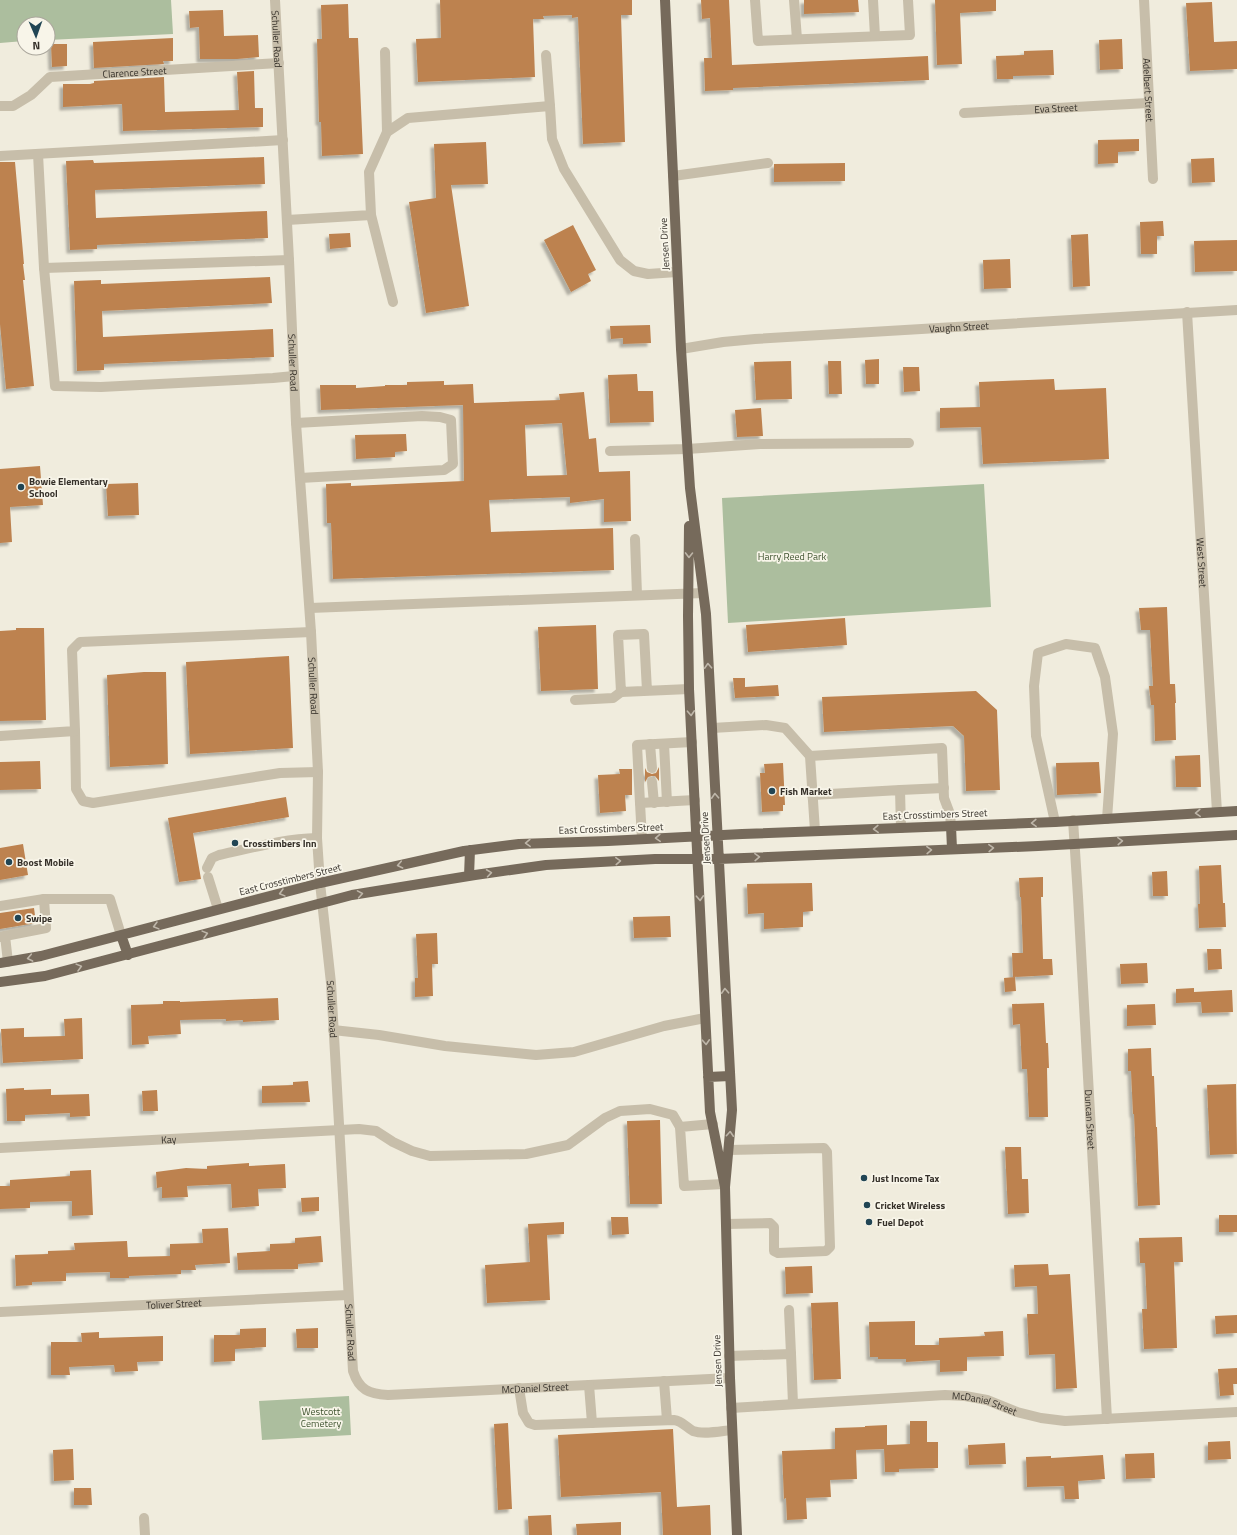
<svg xmlns="http://www.w3.org/2000/svg" width="1237" height="1535" font-family="'Titillium Web',sans-serif">
	<style>
		.green { fill: #acbe9e }
		.building { fill: #bd824f; fill-rule: evenodd; filter: url(#shadow) }
		.lines { fill: none; stroke-linecap: round; stroke-linejoin: round }
		.minor { stroke: #c7beaa; stroke-width: 10 }
		.major { stroke: #766a5b; stroke-width: 10 }
		.oneway { stroke: #beb6a9 }
		.poi-dot { fill: #214554; stroke: #f8f5e9; stroke-width: 1.5 }
		.labels { text-anchor: middle; stroke-width: 3.5; stroke-linejoin: round; paint-order: stroke }
		.street-label { font-size: 10px; fill: #353029; stroke: #f8f5e9 }
		.poi-label { font-size: 10px; font-weight: bold; fill: #353029; stroke: #f8f5e9; text-anchor: start }
		.park-label { font-size: 10px; fill: #3d522e; stroke: #f8f5e9 }
	</style>
	<defs>
		<filter id="shadow"><feDropShadow dx="-3.5" dy="3.5" stdDeviation="1" flood-color="#0004"/></filter>
	</defs>
	<rect width="100%" height="100%" fill="#f0ecdd"/>
	<path class="green" d="M0,0H171L173,34L48,40V24H24V41L0,43Z
		M984,484L991,607L728,623L722,498Z
		M349,1396L351,1435L262,1440L259,1401Z"/>
	<path class="building" d="M440,0H632V15H621L625,142L583,144L578,17L572,18V15L543,16L544,19H533L535,77L418,82L416,39L441,38Z
		M701,0H729L732,65L928,56L929,80L733,88V90L705,91L704,58H712L710,18L702,19Z
		M804,0H858L859,12L804,14Z
		M935,0H996V11L960,13L962,64L937,65Z
		M1212,2L1214,42L1237,41V69L1190,71L1186,3Z
		M348,4L349,38H358L363,154L322,156L321,122H319L317,39H322L321,5Z
		M223,10L224,36L258,35L259,57L237,59H200L199,27L190,28L189,11Z
		M173,38V61H163L164,64L94,68L93,42Z
		M1122,39L1123,69L1100,70L1099,40Z
		M51,44H67V66L52,67Z
		M1053,50L1054,75L1013,76V79H997L996,56L1024,55V51Z
		M254,71L255,108H263V127L123,131L122,104L63,107V84H90L94,83V81L164,77L165,112L239,110L237,72Z
		M1139,139V151L1118,152V163L1098,164V140Z
		M486,142L488,184L451,185L469,306L426,313L409,202L436,198L434,144Z
		M264,157L265,184L95,190L96,218L267,211L268,238L97,245V249L70,250L66,161L93,160L94,163Z
		M1214,158L1215,182L1192,183L1191,159Z
		M0,162H15L24,264H23L25,280H23L34,386L6,389L0,324Z
		M845,163V181L774,182V164Z
		M1163,221L1164,236H1157V254H1141L1140,222Z
		M573,225L596,270L588,274L591,281L571,292L544,240Z
		M350,233L351,247L330,249L329,234Z
		M1088,234L1090,286L1073,287L1071,235Z
		M1237,240V271L1195,272L1194,241Z
		M1010,259L1011,288L984,289L983,260Z
		M270,277L272,303L102,311L103,337L273,329L274,357L104,364V370L77,371L74,281L101,280V284Z
		M650,325L651,343L623,344V338L611,339L610,326Z
		M879,359V384H866L865,360Z
		M791,361L792,399L756,400L754,362Z
		M828,361H841L842,394H829Z
		M903,367H919L920,391L904,392Z
		M637,374L638,391H653L654,422L610,423L608,375Z
		M1054,379L1055,390L1106,388L1109,459L983,464L981,427L940,428V408L980,407L979,382Z
		M444,381V385L473,384L474,403L560,400L559,394L584,392L589,439L596,438L599,472L630,471L631,521L604,522V499L570,503V497L489,500L491,532L613,528L614,570L333,579L331,523H327L326,484L351,483V486L464,481L463,405L321,410L320,385H356V388L385,386V385H407V382ZM562,423L567,475L527,476L525,425Z
		M761,408L763,436L737,437L735,410Z
		M406,434L407,451L395,452V457L356,459L355,435Z
		M40,466L43,505L10,507L12,542L0,543V469Z
		M138,483L139,515L108,516L106,484Z
		M1167,607L1170,684H1175L1176,703H1175L1176,740L1155,741L1154,705H1151L1149,686H1153L1150,630H1141L1139,608Z
		M845,618L847,645L748,652L746,625Z
		M596,625L598,689L541,691L538,627Z
		M16,628H44L46,720L0,721V631L16,630Z
		M289,656L293,748L190,754L186,662Z
		M144,672H166L168,764L110,767L107,675Z
		M733,678H745V687L778,685L779,696L735,698Z
		M976,691L997,710L1000,790L966,791L964,736L953,726L824,732L822,697Z
		M1200,755L1201,787H1176L1175,756Z
		M40,761L41,789L0,790V762Z
		M1099,762L1101,793L1057,795L1056,763Z
		M783,763L785,805H783V811L762,812L760,773H765L764,764Z
		M659,767V781L655,776H652L648,777L645,782V768L647,772L652,774L656,773Z
		M619,769H632V795H625L626,811L600,813L598,775L620,774Z
		M286,797L289,817L193,833L201,879L179,882L168,818Z
		M23,844L28,875L0,880V848Z
		M1221,865L1223,903H1225L1226,927L1199,928L1198,904H1200L1199,866Z
		M1167,871L1168,896H1153L1152,872Z
		M1043,877V897H1041L1043,959H1052L1053,975L1013,977L1012,953H1023L1021,897H1020L1019,878Z
		M812,883L813,911L803,912V927L764,929V913L748,914L747,884Z
		M34,908L36,923L0,929V913Z
		M670,916L671,937L634,938L633,917Z
		M437,933L438,964H432L433,996L415,997V978H418L416,934Z
		M1207,949H1221L1222,969L1208,970Z
		M1147,963L1148,983L1121,984L1120,964Z
		M1015,977L1016,991L1005,992L1004,978Z
		M1194,988V992L1232,990L1233,1012L1202,1013L1201,1002L1176,1003V989Z
		M278,998L279,1020L243,1022V1020L226,1021V1019L180,1020L181,1034L148,1036L149,1044L132,1045L131,1005L163,1004V1001H180V1002Z
		M1044,1003L1046,1043H1048L1049,1068H1047L1048,1117H1029L1027,1069H1022L1020,1024L1013,1025L1012,1004Z
		M1155,1004L1156,1025L1127,1026V1005Z
		M82,1018L83,1059L3,1063L1,1029L24,1028V1037L65,1036L64,1019Z
		M1151,1048L1152,1076H1154L1156,1127H1157L1160,1205L1138,1206L1134,1114H1133L1131,1071H1128V1049Z
		M308,1081L310,1102L262,1103V1086L293,1085V1082Z
		M1236,1084L1237,1154L1210,1155L1207,1085Z
		M24,1088V1090L51,1089V1095L89,1094L90,1116L70,1117V1113L25,1115V1121H7L6,1089Z
		M157,1090L158,1111H143L142,1091Z
		M660,1120L662,1204H630L627,1121Z
		M1005,1147H1021L1022,1179H1028L1029,1213L1008,1214Z
		M249,1163V1166L285,1164L286,1188L258,1189L259,1206L232,1208L231,1184L187,1186L188,1197L162,1198V1187L157,1188L156,1172L186,1168L207,1169V1166Z
		M91,1170L93,1215L72,1216V1201L30,1202V1208L0,1209V1186H10V1180L70,1176V1171Z
		M319,1197V1211L302,1212L301,1198Z
		M1219,1215H1237V1232H1219Z
		M611,1217H628L629,1234L612,1235Z
		M564,1222V1234L547,1235L550,1300L487,1303L485,1265L530,1262L528,1224Z
		M228,1228L230,1263L195,1265L196,1270H181V1274L129,1276V1278H110V1272L66,1273V1281L32,1282V1285L16,1286L15,1255L48,1254V1251L75,1250L74,1243L127,1241L128,1257L170,1256V1244L203,1243L202,1229Z
		M321,1236L323,1262L298,1264V1269L238,1270L237,1253L270,1251V1244L295,1243V1238Z
		M1182,1237L1183,1262H1174L1177,1348L1144,1349L1142,1309H1147L1145,1263H1140L1139,1238Z
		M1048,1264L1049,1275L1070,1274L1077,1388L1056,1389L1055,1354L1029,1355L1027,1314H1038L1037,1286L1015,1287L1014,1265Z
		M812,1266L813,1293L786,1294L785,1267Z
		M838,1302L841,1379L814,1380L811,1303Z
		M1237,1315V1333L1216,1334L1215,1316Z
		M915,1321V1345H939V1338L985,1336L984,1332L1003,1331L1004,1356L967,1357V1371L940,1372V1360L906,1362V1359H878V1357H870L869,1322Z
		M266,1328V1347L235,1349V1361L214,1362V1335H240V1329Z
		M318,1328V1348H297L296,1329Z
		M99,1332V1338L163,1336V1361L137,1362L138,1371L115,1372L114,1365L69,1367L70,1375H51V1342H82L81,1333Z
		M1237,1368V1384H1233L1234,1395L1220,1396L1218,1369Z
		M910,1421H927V1442H938V1468L899,1469V1472H885L884,1449L856,1450L857,1479L830,1480L831,1497L806,1498L807,1519L787,1520L786,1498L784,1499L782,1451L835,1449V1428L865,1427V1426L887,1425V1445L910,1444Z
		M508,1423L512,1509L498,1510L494,1424Z
		M673,1429L677,1507L710,1505L711,1535H663L661,1492L561,1497L558,1435Z
		M1230,1441L1231,1459L1208,1460V1442Z
		M1005,1443L1006,1464L969,1465L968,1445Z
		M73,1449L74,1480L54,1481L53,1450Z
		M1154,1453L1155,1478L1126,1479L1125,1454Z
		M1103,1455L1105,1479L1078,1481L1079,1499H1065L1064,1486L1027,1487L1026,1457L1051,1456V1458Z
		M74,1488H91L92,1505H74Z
		M551,1515L552,1535H529L528,1516Z
		M621,1522V1535H577L576,1524Z"/>
	<g class="lines">
		<g class="minor">
			<path id="s1" d="M275,0L289,260L296,423L311,632L318,772L317,838L320,883L331,983L353,1371C359,1390 369,1394 388,1395L730,1378"/>
			<path d="M755,0L758,41L910,35L908,0"/>
			<path d="M794,0L797,39"/>
			<path d="M873,0L875,36"/>
			<path id="s2" d="M1144,0L1153,179"/>
			<path d="M385,52L387,132"/>
			<path d="M546,55L550,106"/>
			<path id="s3" d="M0,106H13L31,95L50,77L279,63"/>
			<path id="s4" d="M964,113L1148,103"/>
			<path d="M38,154L44,268L55,386L101,387L273,378L294,376"/>
			<path d="M0,156L283,140"/>
			<path d="M673,176L768,163"/>
			<path d="M371,215L393,302"/>
			<path d="M287,220L371,215L369,172L387,132L408,118L550,106L552,139L564,169L620,260L634,271L648,274L677,272"/>
			<path d="M44,268L289,260"/>
			<path id="s5" d="M1187,312L1217,812"/>
			<path id="s6" d="M681,349L723,342L755,339L1237,310"/>
			<path d="M296,423L422,416L440,417L451,420L453,464L444,470L300,478"/>
			<path d="M610,451L687,449L760,444L909,443"/>
			<path d="M635,539L637,595"/>
			<path d="M310,608L703,593"/>
			<path d="M647,691L644,634L618,635L621,692L689,689"/>
			<path d="M575,700L613,698L621,692"/>
			<path d="M712,728L766,725L785,728L810,756"/>
			<path d="M75,731L76,789L83,801L93,803L280,773L318,772"/>
			<path d="M0,736L75,731L72,650L80,642L311,632"/>
			<path d="M650,744L652,768"/>
			<path d="M664,744L667,802"/>
			<path d="M652,782L654,803"/>
			<path d="M900,790L944,788"/>
			<path d="M812,795L900,790L901,828"/>
			<path d="M640,803L637,745L692,742"/>
			<path id="s7" d="M1073,820L1078,897L1107,1419"/>
			<path d="M1055,822L1036,736L1034,686L1038,653L1066,644L1095,648L1105,677L1113,734L1107,819"/>
			<path d="M815,831L810,756L942,748L944,798L950,814L951,826"/>
			<path d="M642,839L640,803L695,800"/>
			<path d="M207,868L212,858L219,855C252,848 283,839 317,838"/>
			<path d="M208,877L218,909"/>
			<path d="M0,906L44,899H110L121,935"/>
			<path d="M5,936L46,928L44,899"/>
			<path d="M0,937L5,936L8,962"/>
			<path d="M333,1030L379,1035L445,1046L536,1055L574,1052L664,1026L705,1018"/>
			<path d="M713,1124L680,1127L684,1186L724,1184"/>
			<path id="s8" d="M0,1148L359,1129L376,1131L393,1142L412,1151L430,1156L526,1154L568,1145L605,1118L620,1111L650,1109L673,1115L680,1127"/>
			<path d="M726,1224L770,1223L774,1227V1251L778,1253L826,1251L830,1247L827,1152L824,1148L729,1150"/>
			<path d="M789,1310L791,1354"/>
			<path id="s9" d="M0,1312L348,1295"/>
			<path d="M729,1356L791,1354L793,1404"/>
			<path d="M664,1381L667,1420"/>
			<path d="M589,1385L592,1423"/>
			<path d="M519,1388L523,1413L529,1423L535,1425L674,1420C682,1421 686,1427 693,1431C704,1435 721,1431 732,1430"/>
			<path id="s10" d="M731,1408L945,1395L965,1396L987,1400L1017,1412L1041,1418L1065,1421L1237,1412"/>
			<path d="M144,1518L145,1535"/>
		</g>
		<path class="major" d="M665,0L681,349L690,488L706,614L732,1110L725,1187
			M689,526L688,616L689,689L710,1112L725,1187L730,1378L737,1535
			M951,826L952,849
			M469,876L470,850
			M121,935L128,955
			M0,963L41,956L320,883L464,851L519,844L608,841L742,834L1055,822L1237,811
			M0,982L45,976L352,895L475,875L546,865L655,859H718L1038,846L1237,835
			M708,1077L730,1076"/>
	</g>
	<defs><path id="oneway-chevron" d="M-2-3.5L2.5 0L-2 3.5" fill="none" stroke-width="1.6" stroke-linecap="round" stroke-linejoin="round"/></defs>
	<g class="oneway">
		<use href="#oneway-chevron" transform="translate(689 555) rotate(91)"/>
		<use href="#oneway-chevron" transform="translate(708 666) rotate(-93)"/>
		<use href="#oneway-chevron" transform="translate(691 713) rotate(87)"/>
		<use href="#oneway-chevron" transform="translate(715 796) rotate(-93)"/>
		<use href="#oneway-chevron" transform="translate(1198 813) rotate(177)"/>
		<use href="#oneway-chevron" transform="translate(1034 823) rotate(178)"/>
		<use href="#oneway-chevron" transform="translate(876 829) rotate(178)"/>
		<use href="#oneway-chevron" transform="translate(658 838) rotate(177)"/>
		<use href="#oneway-chevron" transform="translate(1120 841) rotate(-3)"/>
		<use href="#oneway-chevron" transform="translate(528 843) rotate(178)"/>
		<use href="#oneway-chevron" transform="translate(991 848) rotate(-2)"/>
		<use href="#oneway-chevron" transform="translate(929 850) rotate(-2)"/>
		<use href="#oneway-chevron" transform="translate(757 857) rotate(-2)"/>
		<use href="#oneway-chevron" transform="translate(618 861) rotate(-3)"/>
		<use href="#oneway-chevron" transform="translate(400 865) rotate(168)"/>
		<use href="#oneway-chevron" transform="translate(489 873) rotate(-8)"/>
		<use href="#oneway-chevron" transform="translate(282 893) rotate(165)"/>
		<use href="#oneway-chevron" transform="translate(360 894) rotate(-10)"/>
		<use href="#oneway-chevron" transform="translate(700 898) rotate(87)"/>
		<use href="#oneway-chevron" transform="translate(156 926) rotate(165)"/>
		<use href="#oneway-chevron" transform="translate(205 934) rotate(-15)"/>
		<use href="#oneway-chevron" transform="translate(30 958) rotate(169)"/>
		<use href="#oneway-chevron" transform="translate(79 967) rotate(-15)"/>
		<use href="#oneway-chevron" transform="translate(725 991) rotate(-93)"/>
		<use href="#oneway-chevron" transform="translate(706 1042) rotate(87)"/>
		<use href="#oneway-chevron" transform="translate(730 1134) rotate(-86)"/>
	</g>
	<g class="poi-dot">
		<circle cx="21" cy="487" r="4"/>
		<circle cx="772" cy="791" r="4"/>
		<circle cx="235" cy="843" r="4"/>
		<circle cx="9" cy="862" r="4"/>
		<circle cx="18" cy="918" r="4"/>
		<circle cx="864" cy="1178" r="4"/>
		<circle cx="867" cy="1205" r="4"/>
		<circle cx="869" cy="1222" r="4"/>
	</g>
	<g class="labels">
		<g class="street-label">
			<text dy="4" stroke="none"><textPath href="#s1" startOffset="39">Schuller Road</textPath></text>
			<text dy="4" stroke="none"><textPath href="#s3" startOffset="145">Clarence Street</textPath></text>
			<text dy="4" stroke="none"><textPath href="#s2" startOffset="90">Adelbert Street</textPath></text>
			<text dy="4" stroke="none"><textPath href="#s4" startOffset="92">Eva Street</textPath></text>
			<text transform="translate(664 244) rotate(-93)" y="4">Jensen Drive</text>
			<text dy="4" stroke="none"><textPath href="#s6" startOffset="279">Vaughn Street</textPath></text>
			<text dy="4" stroke="none"><textPath href="#s1" startOffset="363">Schuller Road</textPath></text>
			<text dy="4" stroke="none"><textPath href="#s5" startOffset="251">West Street</textPath></text>
			<text dy="4" stroke="none"><textPath href="#s1" startOffset="687">Schuller Road</textPath></text>
			<text transform="translate(935 814) rotate(-2)" y="4">East Crosstimbers Street</text>
			<text transform="translate(611 828) rotate(-2)" y="4">East Crosstimbers Street</text>
			<text transform="translate(705 838) rotate(-93)" y="4">Jensen Drive</text>
			<text transform="translate(290 879) rotate(-14)" y="4">East Crosstimbers Street</text>
			<text dy="4" stroke="none"><textPath href="#s1" startOffset="1011">Schuller Road</textPath></text>
			<text dy="4" stroke="none"><textPath href="#s7" startOffset="300">Duncan Street</textPath></text>
			<text dy="4" stroke="none"><textPath href="#s8" startOffset="169">Kay</textPath></text>
			<text dy="4" stroke="none"><textPath href="#s9" startOffset="174">Toliver Street</textPath></text>
			<text dy="4" stroke="none"><textPath href="#s1" startOffset="1335">Schuller Road</textPath></text>
			<text transform="translate(717 1361) rotate(-92)" y="4">Jensen Drive</text>
			<text dy="4" stroke="none"><textPath href="#s1" startOffset="1567">McDaniel Street</textPath></text>
			<text dy="4" stroke="none"><textPath href="#s10" startOffset="255">McDaniel Street</textPath></text>
		</g>
		<g class="poi-label">
			<text x="29" y="485">Bowie Elementary<tspan x="29" dy="12">School</tspan></text>
			<text x="780" y="795">Fish Market</text>
			<text x="243" y="847">Crosstimbers Inn</text>
			<text x="17" y="866">Boost Mobile</text>
			<text x="26" y="922">Swipe</text>
			<text x="872" y="1182">Just Income Tax</text>
			<text x="875" y="1209">Cricket Wireless</text>
			<text x="877" y="1226">Fuel Depot</text>
		</g>
		<g class="park-label">
			<text x="792" y="560">Harry Reed Park</text>
			<text x="321" y="1415">Westcott<tspan x="321" dy="12">Cemetery</tspan></text>
		</g>
	</g>
	<g transform="translate(36 36) rotate(178)"><circle r="19" fill="#f8f5e9" stroke="#aaa69c"/>
	<path d="M0-3L7 15L0 10L-7 15Z" fill="#214554"/>
	<text y="-6" font-size="11" font-weight="bold" text-anchor="middle" fill="#353029">N</text>
	</g>
</svg>
